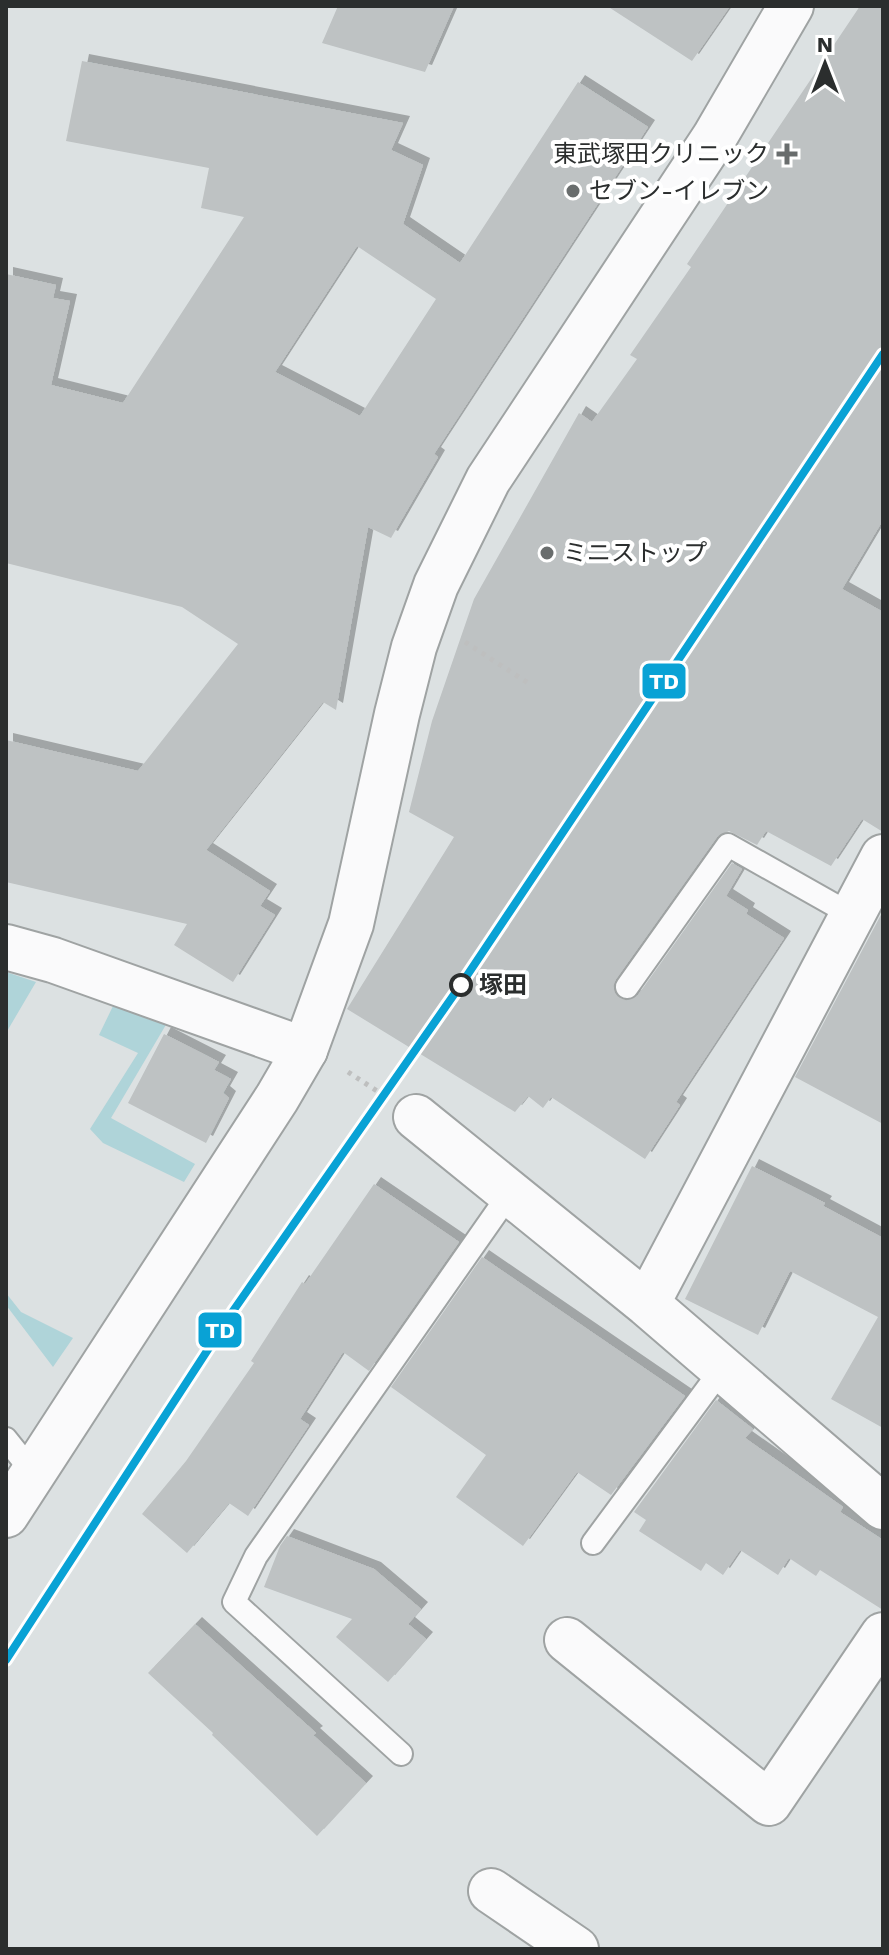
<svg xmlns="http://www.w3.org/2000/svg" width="889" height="1955" font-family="'Work Sans','Noto Sans JP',sans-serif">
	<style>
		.green { fill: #afd4d9 }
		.building { fill: #bec2c3; fill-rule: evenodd; filter: url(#shadow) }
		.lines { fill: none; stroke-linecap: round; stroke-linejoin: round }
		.lane-casing { stroke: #9fa3a3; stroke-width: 26 }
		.street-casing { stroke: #9fa3a3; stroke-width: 48 }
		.secondary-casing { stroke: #9fa3a3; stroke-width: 48 }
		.path { stroke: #bebfbf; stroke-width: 5; stroke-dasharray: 4 6; stroke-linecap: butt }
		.lane { stroke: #fafafb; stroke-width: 22 }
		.street { stroke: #fafafb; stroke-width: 44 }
		.secondary { stroke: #fafafb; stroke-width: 44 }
		.rail-1-casing { stroke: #fff; stroke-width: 14 }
		.rail-1 { stroke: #09a2d5; stroke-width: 8 }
		.poi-dot { fill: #696d6d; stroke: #fff; stroke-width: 3 }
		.stop-dot { fill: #fff; stroke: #2b2e2e; stroke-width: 4 }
		.labels { text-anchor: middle; stroke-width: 8; stroke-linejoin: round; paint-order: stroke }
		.poi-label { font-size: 24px; fill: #2b2e2e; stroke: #fff; text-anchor: start }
		.stop-label { font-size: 24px; font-weight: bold; fill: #2b2e2e; stroke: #fff; text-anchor: start }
		.line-badge { stroke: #fff; stroke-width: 3 }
		.badge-label { font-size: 22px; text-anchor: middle; font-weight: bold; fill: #fff }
	</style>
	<defs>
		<filter id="shadow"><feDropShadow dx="7" dy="-7" stdDeviation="0" flood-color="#0004"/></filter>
	</defs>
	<rect width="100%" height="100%" fill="#dce1e2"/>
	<path class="green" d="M6,972L36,982L6,1033Z
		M113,1006L167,1023L111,1118L195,1164L184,1182L103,1143L90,1129L138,1053L99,1035Z
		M6,1293L21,1312L73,1338L53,1367L6,1305Z"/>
	<path class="building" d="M338,6H454L425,72L322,43Z
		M607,6H730L692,61Z
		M860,6H883V520L842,589L883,612V832L862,819L831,866L766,831L757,845L729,831L717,837L616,979L613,986L615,993L626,1001L638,995L732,863L742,869L726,896L748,910L746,914L784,938L676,1102L680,1105L645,1159L551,1097L543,1108L528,1096L515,1112L347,1009L454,837L409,812L432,721L474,599L579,413L592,422L637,359L630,355L691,267L687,264Z
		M82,61L403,123L391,150L423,165L403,224L460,263L578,82L648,127L434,454L438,457L391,538L368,527L336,710L323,702L206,850L270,891L260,906L275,915L233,982L174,945L187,924L6,882V740L138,771L238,644L182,607L6,563V274L56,285L53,298L70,301L51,385L123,403L244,217L201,208L209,168L66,141ZM357,246L436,299L360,416L275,372Z
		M883,911V1124L795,1077Z
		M164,1034L219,1062L214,1070L231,1079L223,1093L229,1098L206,1143L128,1103Z
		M752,1166L825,1203L823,1206L883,1238V1428L831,1399L878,1317L790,1271L758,1335L685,1299Z
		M374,1184L459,1242L369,1371L343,1352L300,1419L309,1425L248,1516L229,1503L187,1553L142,1514L186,1461L254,1363L251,1361L302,1282L305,1284Z
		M482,1257L685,1396L611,1495L577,1472L523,1546L456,1497L486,1455L391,1387Z
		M716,1400L753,1429L745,1438L843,1507L840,1512L883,1540V1610L820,1570L816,1576L789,1558L778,1575L740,1550L723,1575L706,1563L701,1571L639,1531L646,1520L634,1512Z
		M287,1536L374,1569L421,1609L408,1624L426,1639L388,1682L336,1637L352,1619L264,1587L280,1546Z
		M195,1624L316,1733L313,1735L366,1783L317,1836L212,1735L213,1733L148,1673Z"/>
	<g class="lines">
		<defs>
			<path id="lane" d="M627,987L728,845L852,915
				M6,1439L34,1474
				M593,1543L722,1369
				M401,1754L234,1602L256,1556L510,1193"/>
			<path id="street" d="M6,947L53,960L305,1050
				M416,1117L647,1304L883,1507
				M647,1304L883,857
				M567,1640L769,1803L883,1635
				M491,1891L576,1949"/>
			<path id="secondary" d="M6,1515L277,1098L305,1050L351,924L397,714L414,647L436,585L488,480L714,138L791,6"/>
		</defs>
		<use href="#lane" class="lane-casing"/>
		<use href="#street" class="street-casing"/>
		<use href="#secondary" class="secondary-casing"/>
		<path class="path" d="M465,642L528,683
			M348,1072L377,1091"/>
		<use href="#lane" class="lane"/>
		<use href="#street" class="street"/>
		<use href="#secondary" class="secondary"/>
		<defs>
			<path id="rail-1" d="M6,1660L233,1311L460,986L883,354"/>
		</defs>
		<use href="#rail-1" class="rail-1-casing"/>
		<use href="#rail-1" class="rail-1"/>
	</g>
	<g class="poi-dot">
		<path d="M783 142h8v8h8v8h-8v8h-8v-8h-8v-8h8z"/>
		<circle cx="573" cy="191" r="8"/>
		<circle cx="547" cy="553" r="8"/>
	</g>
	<circle class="stop-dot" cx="461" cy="985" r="10"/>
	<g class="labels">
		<g class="poi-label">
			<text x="769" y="162" text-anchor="end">東武塚田クリニック</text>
			<text x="589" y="199">セブン-イレブン</text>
			<text x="563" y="561">ミニストップ</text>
		</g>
		<g class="stop-label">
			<text x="479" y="993">塚田</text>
		</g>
	</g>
	<g class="line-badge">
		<rect x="641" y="662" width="46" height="38" rx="8" fill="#09a2d5"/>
		<rect x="197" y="1311" width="46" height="38" rx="8" fill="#09a2d5"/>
	</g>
	<g class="badge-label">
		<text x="664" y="689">TD</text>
		<text x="220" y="1338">TD</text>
	</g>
	<rect width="889" height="1955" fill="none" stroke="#2b2e2e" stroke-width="16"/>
	<g transform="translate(825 64)" stroke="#ffffff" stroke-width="6" paint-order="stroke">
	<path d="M0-6L14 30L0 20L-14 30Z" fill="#2b2e2e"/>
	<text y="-12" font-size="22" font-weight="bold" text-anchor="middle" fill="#2b2e2e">N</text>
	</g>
</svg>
